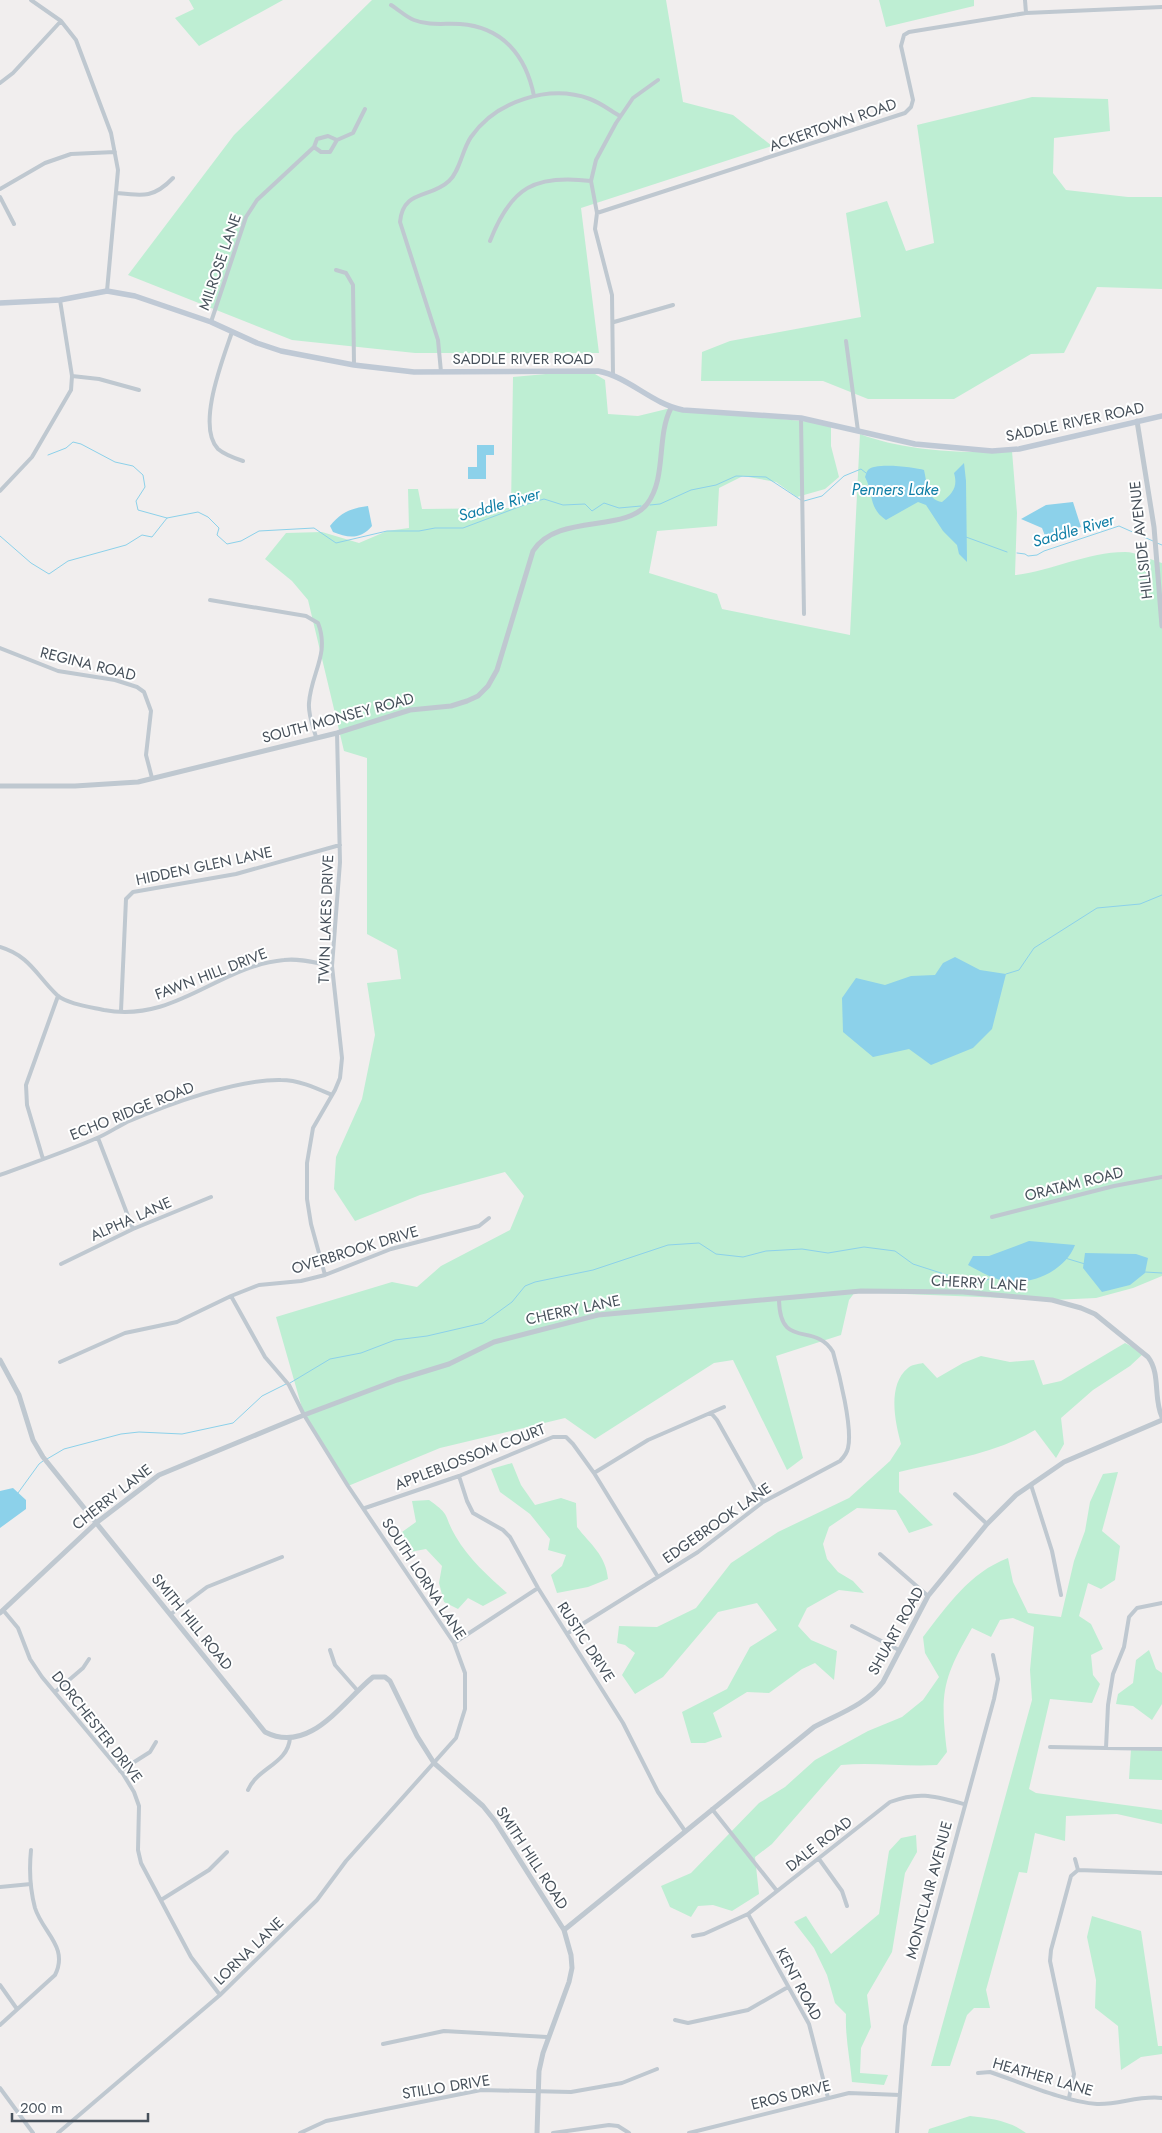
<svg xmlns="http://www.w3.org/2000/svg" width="1162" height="2133" font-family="Jost,sans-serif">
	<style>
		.green { fill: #beeed3 }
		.water { fill: #8cd1ea }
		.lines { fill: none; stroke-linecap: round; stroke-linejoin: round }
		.stream { stroke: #8cd1ea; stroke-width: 1 }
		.minor { stroke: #bfc8d0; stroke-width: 4 }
		.tertiary { stroke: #bfc8d0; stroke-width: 5 }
		.secondary { stroke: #bfc9d5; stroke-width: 5.5 }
		.labels { text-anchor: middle; stroke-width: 4; stroke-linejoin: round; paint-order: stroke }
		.street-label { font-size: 15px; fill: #47515b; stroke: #fff }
		.water-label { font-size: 16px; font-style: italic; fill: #0f7ea6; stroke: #fff }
	</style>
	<rect width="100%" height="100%" fill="#f1eeee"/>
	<path class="green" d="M189,0H283L199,46L175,18L194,9Z
		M372,0H666L683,102L733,115L772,146L581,208L599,353H415L292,340L128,275L234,135Z
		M879,0H974V6L886,27Z
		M1032,97L1108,99L1110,131L1054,138L1053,173L1066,190L1128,197H1162V289L1097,287L1064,353L1031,354L954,399H868L823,381H701L702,352L730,341L861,317L846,213L887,201L906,251L934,243L917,125Z
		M579,371H590L605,380L608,414L638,416L671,408L831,424V446L839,477L825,489L797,497L776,482L743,476L719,488L717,526L657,531L649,573L717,594L722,609L850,635L860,434C904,451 965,454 1012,451L1017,513L1015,575C1052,571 1087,552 1125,552C1136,552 1151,560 1162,563V1276L1133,1288L1096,1298L1052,1300L855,1292L849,1300L841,1335L776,1356L803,1458L787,1470L733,1360L714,1363L595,1439L565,1418L440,1448L348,1486L304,1415L276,1317L392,1282L417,1287L441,1266L510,1230L524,1196L505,1172L420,1195L355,1221L334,1189L336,1157L362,1099L375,1035L367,983L401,979L397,950L367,934V758L344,751L308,600L292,581L265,559L286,533L322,532L359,543L387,531L409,528L408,489H418L422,509L511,508L513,377Z
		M1125,1343L1144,1353L1130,1366L1093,1390L1061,1418L1064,1444L1056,1458L1035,1430C995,1454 944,1461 899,1472V1492L933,1525L909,1533L896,1510L857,1508L829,1527L823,1544L827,1559L838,1572L853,1581L864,1593L839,1590L807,1608L798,1626L811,1640L837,1651L834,1680L815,1663L802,1669L769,1693L747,1692L713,1713L722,1737L705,1743H691L682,1712L727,1689L750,1647L777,1630L757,1603L718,1612L663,1677L635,1694L622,1675L635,1653L625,1645L617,1643L619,1626L657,1627L696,1608L731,1563L778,1532L849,1498L890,1461L901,1444C895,1422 887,1385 908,1368C911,1365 918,1364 923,1363L937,1378L963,1363L981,1356L1010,1362L1034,1360L1043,1385L1061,1381Z
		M512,1463L521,1485L535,1505L561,1498L576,1503L577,1527C590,1544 606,1555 608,1579L588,1587L557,1593L551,1575L562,1566L566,1555L548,1550L550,1539L530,1514L500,1492L491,1469Z
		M1118,1472L1102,1531L1120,1546L1115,1580L1101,1589L1088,1583L1079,1616L1091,1624L1103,1649L1091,1655L1093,1675L1100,1684L1092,1703L1050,1699L1029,1789L1036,1793L1162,1810V1824L1117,1814L1066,1816L1065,1841L1035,1833L1027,1873L1019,1872L986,1990L990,2008H974L967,2015L950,2066H931L1032,1700L1030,1670L1034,1627L1013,1618L1000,1620L991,1637L972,1628C942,1680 940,1693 947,1752L937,1765C905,1767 873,1762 841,1765L772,1844L755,1857L759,1894L732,1911L713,1905L698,1906L691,1917L670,1907L661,1886L691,1873L759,1803L785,1787L815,1760L868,1731L902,1717L923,1700L939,1677L925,1653L923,1637C948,1605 969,1573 1008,1558L1013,1582L1028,1613L1061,1617L1074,1561L1085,1531L1090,1502L1103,1474Z
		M429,1500C452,1516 443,1515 456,1537C468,1558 489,1577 507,1593L483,1606L468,1598L458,1609L444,1602L439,1583L442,1566L426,1549L410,1552L402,1532L416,1522L412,1501Z
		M1149,1650L1156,1669L1162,1673V1704L1152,1720L1133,1706L1116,1704L1118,1694L1133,1683L1136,1660Z
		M1162,1748V1780L1129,1779L1131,1749Z
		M916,1835L917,1852L905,1873L892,1952L867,1995L871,2027L861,2048L860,2073L888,2075L884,2085L852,2082C850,2059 845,2037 846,2014L835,2003L827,1975L814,1948L794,1922L806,1916L831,1954L879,1914L889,1851L901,1838Z
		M1092,1916L1141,1931L1158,2046H1162V2054L1141,2057L1121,2070L1118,2026L1095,2008L1096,1980L1087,1937Z
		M970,2116C989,2118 1011,2121 1026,2133H928L929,2129Z"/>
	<path class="water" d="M477,445H494V455H486V479H468V467H477Z
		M964,463L966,481L967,562L959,554L957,545L943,531L926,505L918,502L886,520C868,508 874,494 865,477C866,475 866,472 868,470C874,462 915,467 924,470C927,483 927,500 942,502C953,493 958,487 954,473Z
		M1073,502L1081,527L1056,533L1047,541L1042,528L1021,519L1046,505Z
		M368,506L372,526C360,540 348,538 333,532L330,526C340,513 351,508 368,506Z
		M955,957L980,970L1006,974L992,1029L973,1048L931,1065L909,1049L873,1057L843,1032L842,998L856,978L885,985L911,976L935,975L943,963Z
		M1029,1241L1075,1245C1065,1272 1027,1288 1000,1280C989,1277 978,1270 968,1265L973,1256H989Z
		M1085,1253L1136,1254L1148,1258L1145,1273L1130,1285L1102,1292L1083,1268Z
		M13,1488L26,1500V1509L0,1528V1491Z"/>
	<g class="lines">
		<path class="stream" d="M48,455L66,448L73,442L81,444L115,462L133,466L143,475L145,487L136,501L138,510L167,518
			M804,501L822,496L844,476L861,469L866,473
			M650,505L660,504L691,490L716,485L736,476L766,477L801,500
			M0,536L31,563L49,574L68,561L126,545L142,535L152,537L167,518L198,512L208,517L219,528L217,535L227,544L241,541L259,531L314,528L336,543L387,531H419L435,528H463L524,505L544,499L563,505L585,504L592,511L604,503L619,508L641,506
			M966,537L1007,552
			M1157,543L1162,545
			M1017,553L1025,554L1028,556L1037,555L1044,551L1119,526L1153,541
			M1006,974L1019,970L1034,948L1097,908L1140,904L1162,895
			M1065,1258L1085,1264
			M1145,1272L1162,1273
			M290,1383L330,1359L361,1353L395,1340L427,1336L483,1323L512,1302L525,1286L535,1282L593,1270L668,1245L699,1243L716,1254L743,1257L766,1251L802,1249L828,1253L864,1247L895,1251L913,1264L975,1284L995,1277
			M47,1459L64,1449L121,1434L139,1432L182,1434L233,1423L262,1396L286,1384
			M18,1493L39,1464L43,1461"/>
		<path class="minor" d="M31,0L61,21L76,40L111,133L118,170L107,291
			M1025,0L1026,13
			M391,5C399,10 406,17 414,20C429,26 445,23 460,24C503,27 526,56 534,96
			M0,83L13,73L61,21
			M314,147L321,152H330L337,140
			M0,189L45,163L71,154L115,152
			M117,193C143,196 154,198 173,178
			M0,197L14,224
			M597,213L591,181L596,160L616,123L633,98L658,80
			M490,241C511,187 535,174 591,181
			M336,270L346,273L353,285L354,365
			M211,322L246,217L257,200L314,147L317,139L328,136L337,140L353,133L365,109
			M614,322L673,305
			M232,332C223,359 196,426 218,449C225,455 234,458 243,461
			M846,341L858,431
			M441,372L438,340L400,222C403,189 430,199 449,181C460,171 462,150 471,137C496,101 549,84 590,99C601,103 611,111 620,116
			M613,375L612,295L595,229L597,213L905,113L911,107L913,100L901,46L904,35L909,32L1026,13L1162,7
			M72,376L99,379L139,390
			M801,418L804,614
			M0,491L32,457L71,390L72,376L60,300
			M210,600L306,616L318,623C330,654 311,673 309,703C308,715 313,726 316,737
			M0,648L58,671L115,680L137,687L144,692L151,711L146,755L152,778
			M0,947C30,956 36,975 57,995C67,1004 91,1007 104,1010C176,1023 218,966 284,960C300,958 316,963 332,966
			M121,1011L126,899L133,892L236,874L340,845
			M98,1138L133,1229
			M43,1159L27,1105L26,1085L58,996
			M0,1175C32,1163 65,1152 97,1138C107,1134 117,1127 127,1122C169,1104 237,1079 281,1080C299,1080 316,1088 332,1095
			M992,1217L1114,1186L1162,1177
			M61,1264L133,1229L211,1197
			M325,1275L311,1224L307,1199V1163L313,1128L335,1090L340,1078L342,1058L332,966L340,862L337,733
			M60,1362L125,1333L177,1322L231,1296L259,1285L301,1281L325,1275L391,1249L479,1226L489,1218
			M711,1413L717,1420L763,1502
			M594,1473L648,1440L724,1407
			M459,1476L467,1501L473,1513L503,1530L510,1537L538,1588L623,1723L658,1792L685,1831
			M1031,1485L1052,1551L1061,1595
			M955,1494L987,1524
			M365,1508L459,1476L553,1437H566L573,1444L594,1473L658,1577
			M880,1554L928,1596
			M3,1610L18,1628L30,1659L42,1677L123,1774L134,1792L139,1806L138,1850L141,1863L191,1957L220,1995
			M171,1614L207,1587L282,1557
			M852,1626L899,1650
			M568,1633L698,1552L763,1502L840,1461C844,1457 847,1453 848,1448C853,1428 839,1373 833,1352C815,1321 780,1351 779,1300
			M454,1643L538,1588
			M330,1650L335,1665L357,1690
			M55,1692L83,1668L89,1659
			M1050,1747L1162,1749
			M1106,1748L1108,1705L1113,1674L1124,1647L1129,1617L1137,1608L1162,1603
			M120,1771L150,1752L156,1742
			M248,1790C257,1768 288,1764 290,1738
			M712,1809L777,1891
			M819,1859L842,1891L847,1906
			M1078,1870L1162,1873
			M0,1887L31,1884
			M161,1900L209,1870L227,1852
			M748,1914L809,2024L828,2098
			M693,1936L704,1934L748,1914L890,1802C919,1791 934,1796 964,1804
			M0,1985L17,2009
			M675,2020L688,2023L748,2010L788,1987
			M0,2025L55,1975C69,1947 43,1933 35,1908C30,1889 29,1870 31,1850
			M383,2044L444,2031L547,2037
			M978,2073L990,2072C1020,2082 1066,2102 1097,2104C1119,2105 1139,2095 1162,2098
			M0,2088L33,2133
			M1069,2098L1074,2074L1050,1961L1051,1950L1071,1876L1078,1870L1075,1859
			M58,2133L220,1995L317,1900L346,1861L456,1738L465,1709V1673L454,1643L348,1486L304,1415L289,1385L265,1357L231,1296
			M300,2133L326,2121L481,2090L571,2092L622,2083L657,2069
			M553,2133L609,2125L618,2126L629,2133
			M689,2133L849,2093L900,2095
			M897,2133L905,2026L994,1699L998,1679L993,1655"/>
		<path class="tertiary" d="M1137,421L1154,527L1162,626
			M0,786H75L138,782L337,733L410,710L451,706L467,701L478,696L488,686L497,670L533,551C557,513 625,533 647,504C667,478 656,437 671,408
			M0,1360L19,1395L33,1440L43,1457L265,1732C310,1755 342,1702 373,1677H385L390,1681L417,1736L434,1763L483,1806L495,1821L564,1930L571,1955L572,1968L569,1982L543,2053L539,2071L537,2133
			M0,1613L96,1523L159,1475L304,1415L397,1380L449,1364L494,1342L598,1315L861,1291L963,1292L1052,1300L1081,1308L1095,1314L1148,1357C1161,1374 1153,1398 1162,1417
			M564,1930L814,1727C838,1714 866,1705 883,1682L928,1596L987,1524L1016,1495L1064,1462L1162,1420"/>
		<path class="secondary" d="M0,303L60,300L107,291L135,296L211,322L257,343L281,351L354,365L414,372L598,371C629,377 652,404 683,410L801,418L915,444L992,451L1019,449L1162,416"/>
	</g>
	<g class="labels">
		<g class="street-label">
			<text transform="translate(833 125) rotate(-19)" y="5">ACKERTOWN ROAD</text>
			<text transform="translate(220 262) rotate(-71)" y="5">MILROSE LANE</text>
			<text x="523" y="364">SADDLE RIVER ROAD</text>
			<text transform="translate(1075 422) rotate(-12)" y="5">SADDLE RIVER ROAD</text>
			<text transform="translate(1141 540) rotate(-96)" y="5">HILLSIDE AVENUE</text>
			<text transform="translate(88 664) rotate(14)" y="5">REGINA ROAD</text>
			<text transform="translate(338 718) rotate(-15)" y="5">SOUTH MONSEY ROAD</text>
			<text transform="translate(204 866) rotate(-12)" y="5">HIDDEN GLEN LANE</text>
			<text transform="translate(326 919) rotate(-88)" y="5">TWIN LAKES DRIVE</text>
			<text transform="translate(211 974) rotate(-21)" y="5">FAWN HILL DRIVE</text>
			<text transform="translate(132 1111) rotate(-22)" y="5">ECHO RIDGE ROAD</text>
			<text transform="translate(1074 1184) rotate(-14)" y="5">ORATAM ROAD</text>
			<text transform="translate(131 1219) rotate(-24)" y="5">ALPHA LANE</text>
			<text transform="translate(355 1250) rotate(-17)" y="5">OVERBROOK DRIVE</text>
			<text transform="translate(979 1283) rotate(3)" y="5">CHERRY LANE</text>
			<text transform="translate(573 1310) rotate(-12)" y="5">CHERRY LANE</text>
			<text transform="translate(470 1457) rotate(-21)" y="5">APPLEBLOSSOM COURT</text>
			<text transform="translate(112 1497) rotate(-38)" y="5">CHERRY LANE</text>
			<text transform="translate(717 1523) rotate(-35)" y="5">EDGEBROOK LANE</text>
			<text transform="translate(424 1579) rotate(57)" y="5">SOUTH LORNA LANE</text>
			<text transform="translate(192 1622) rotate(51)" y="5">SMITH HILL ROAD</text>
			<text transform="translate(896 1631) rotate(-61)" y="5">SHUART ROAD</text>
			<text transform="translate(586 1642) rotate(57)" y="5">RUSTIC DRIVE</text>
			<text transform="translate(97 1727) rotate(52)" y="5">DORCHESTER DRIVE</text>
			<text transform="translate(819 1844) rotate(-38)" y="5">DALE ROAD</text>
			<text transform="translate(532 1858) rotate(57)" y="5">SMITH HILL ROAD</text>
			<text transform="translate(929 1890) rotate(-75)" y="5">MONTCLAIR AVENUE</text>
			<text transform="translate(249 1951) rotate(-44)" y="5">LORNA LANE</text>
			<text transform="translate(799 1984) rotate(62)" y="5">KENT ROAD</text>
			<text transform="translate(1043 2077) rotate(16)" y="5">HEATHER LANE</text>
			<text transform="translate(446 2087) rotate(-9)" y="5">STILLO DRIVE</text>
			<text transform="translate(791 2095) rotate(-14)" y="5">EROS DRIVE</text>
		</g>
		<g class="water-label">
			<text x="895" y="495">Penners Lake</text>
			<text transform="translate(499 504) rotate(-16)" y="6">Saddle River</text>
			<text transform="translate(1073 530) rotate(-16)" y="6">Saddle River</text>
		</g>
	</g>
	<path d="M12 2113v8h136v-8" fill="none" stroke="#47515b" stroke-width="2.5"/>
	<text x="20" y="2113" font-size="15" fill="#47515b" stroke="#ffffff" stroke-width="4" paint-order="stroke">200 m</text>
</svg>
